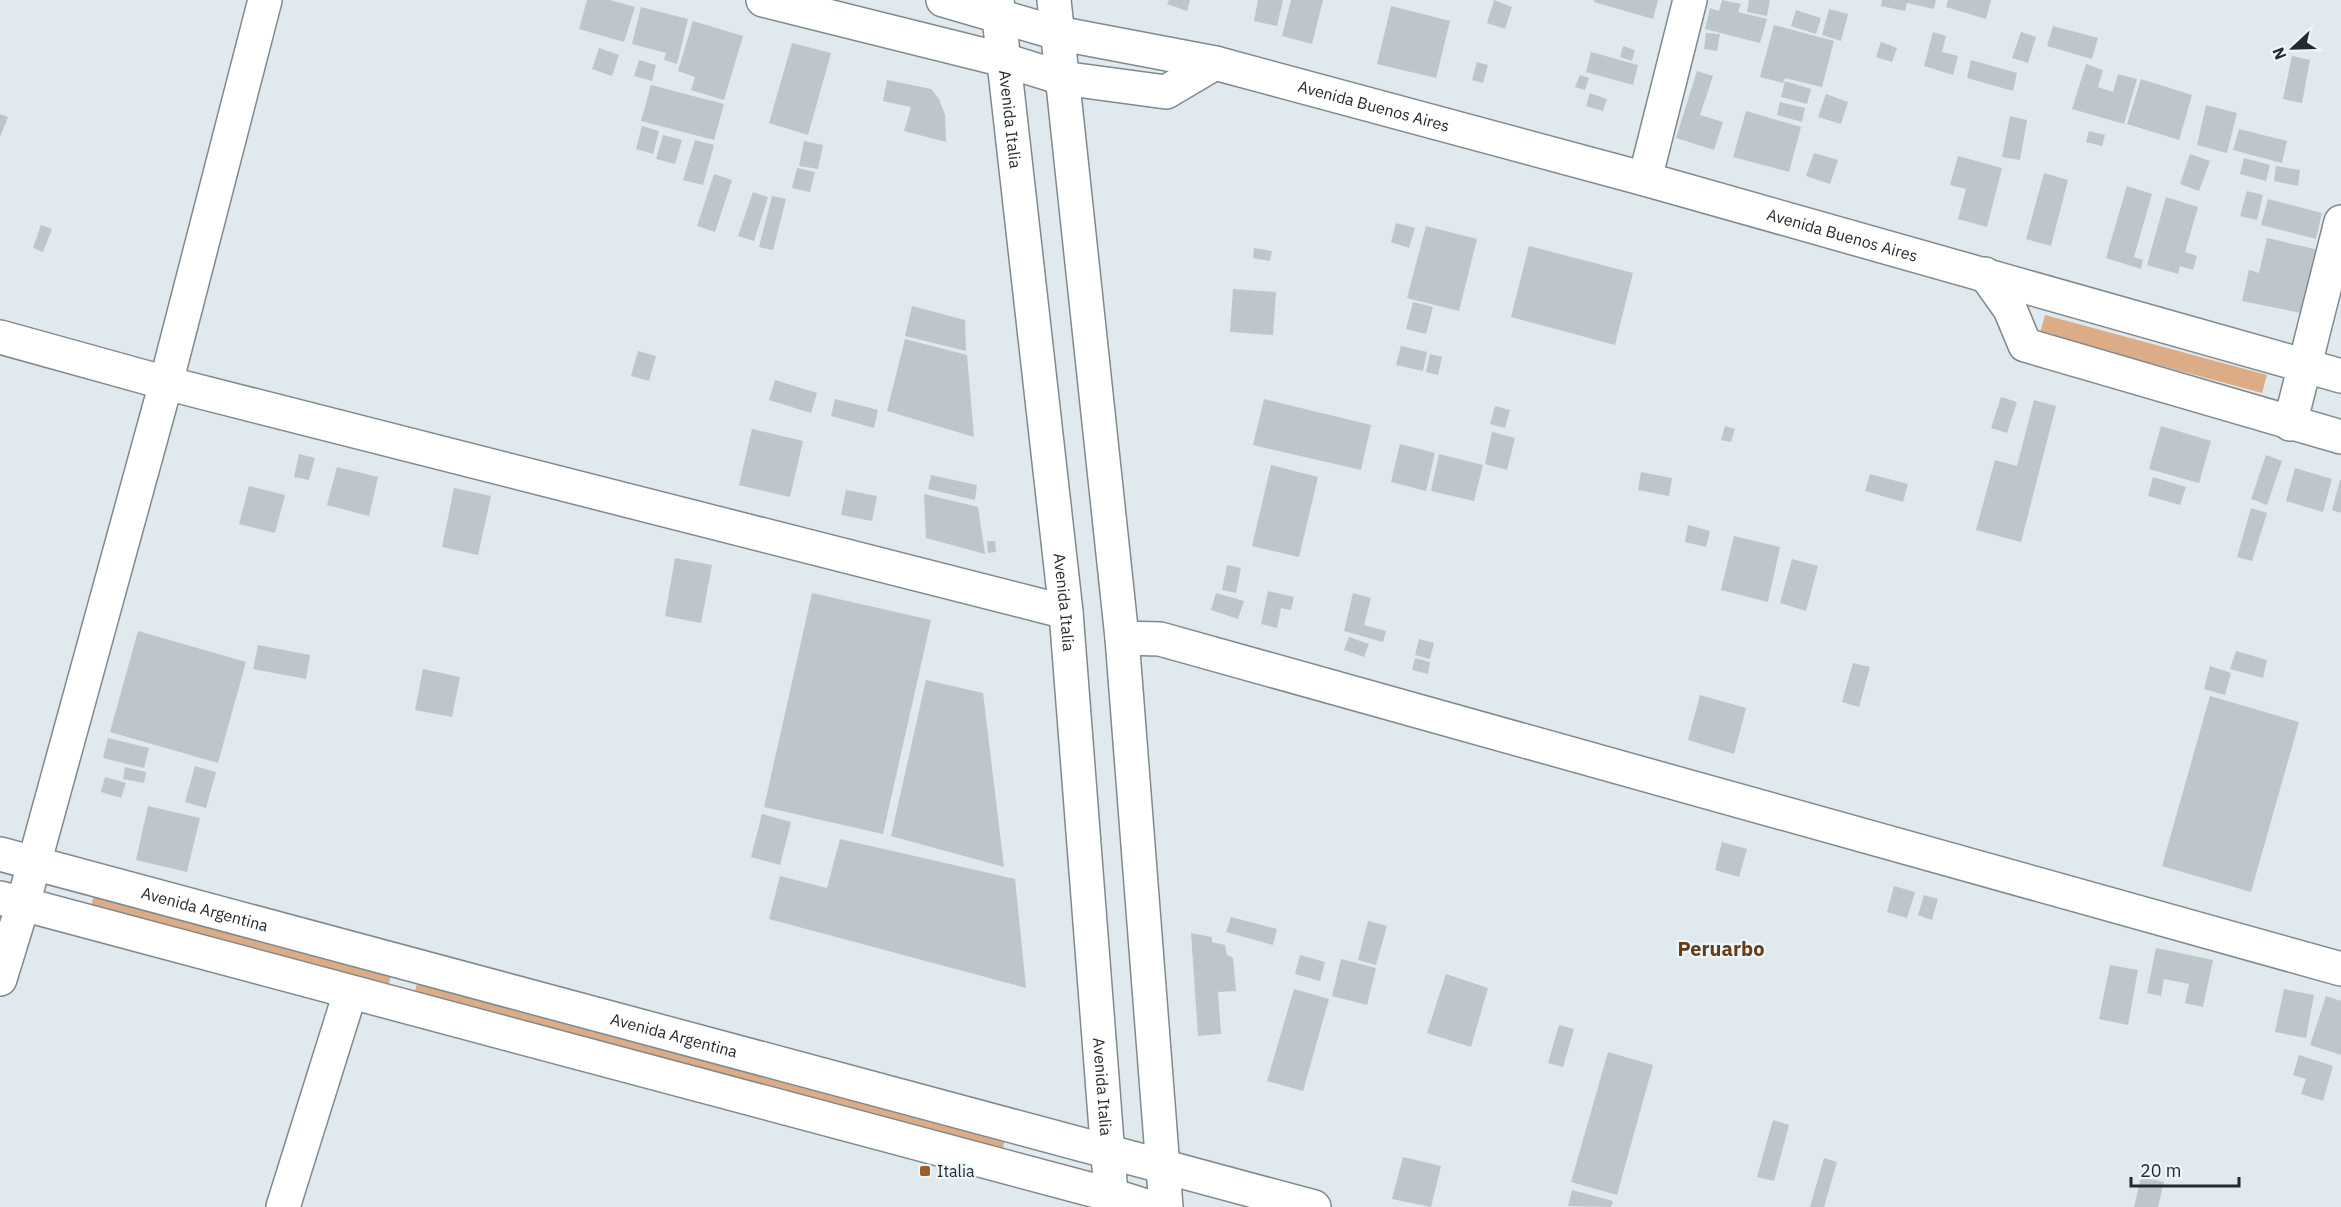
<svg xmlns="http://www.w3.org/2000/svg" width="2341" height="1207" font-family="'IBM Plex Sans',sans-serif">
	<style>
		.green { fill: #dbac86 }
		.building { fill: #bdc7cb }
		.lines { fill: none; stroke-linecap: round; stroke-linejoin: round }
		.minor-casing { stroke: #808a8e; stroke-width: 36 }
		.major-casing { stroke: #808a8e; stroke-width: 36 }
		.minor { stroke: #fff; stroke-width: 33 }
		.major { stroke: #fff; stroke-width: 33 }
		.poi-dot { fill: #9f6027; stroke: #ecf7fb; stroke-width: 2 }
		.labels { text-anchor: middle; stroke-width: 4.5; stroke-linejoin: round; paint-order: stroke }
		.street-label { font-size: 16px; fill: #262a2c; stroke: #ecf7fb }
		.poi-label { font-size: 16px; fill: #262a2c; stroke: #ecf7fb; text-anchor: start }
		.quarter-label { font-size: 20px; font-weight: bold; fill: #673c14; stroke: #ecf7fb }
	</style>
	<rect width="100%" height="100%" fill="#dfe9ee"/>
	<path class="green" d="M2045,315L2267,375L2262,393L2040,333Z
		M94,895L391,974L388,988L90,910Z
		M418,980L1005,1137L1002,1155L414,995Z"/>
	<path class="building" d="M587,0H610L635,7L624,42L579,29Z
		M1169,0H1190L1187,11L1167,4Z
		M1258,0H1283L1277,26L1254,21Z
		M1291,0H1323L1312,44L1282,36Z
		M1494,0L1512,7L1505,29L1487,23Z
		M1594,0H1658L1653,19L1594,2Z
		M1722,0L1741,4L1738,12L1767,19L1760,43L1705,29L1710,8L1719,11Z
		M1749,0H1770L1767,16L1747,12Z
		M1882,0H1936L1934,9L1907,3L1905,11L1881,6Z
		M1948,0H1991L1986,19L1946,7Z
		M1391,6L1450,21L1436,78L1377,64Z
		M641,7L688,19L677,64L664,60L666,53L632,44Z
		M1829,9L1848,14L1841,41L1822,35Z
		M1796,10L1821,18L1816,34L1791,26Z
		M693,21L743,36L724,100L691,90L695,77L678,71Z
		M1774,25L1834,41L1822,87L1785,78L1783,83L1760,77Z
		M2053,26L2098,38L2092,59L2047,46Z
		M1933,32L1946,36L1942,52L1958,56L1953,75L1924,66Z
		M2021,32L2036,37L2028,63L2012,58Z
		M1706,33L1720,34L1717,51L1704,49Z
		M1881,42L1897,48L1892,62L1876,57Z
		M792,43L831,53L808,135L769,123Z
		M1623,46L1635,50L1632,61L1620,57Z
		M599,48L619,55L612,76L592,69Z
		M1591,52L1638,65L1633,85L1586,72Z
		M2292,56L2310,60L2302,103L2283,99Z
		M639,60L656,65L652,81L634,76Z
		M1971,60L2017,73L2013,91L1967,78Z
		M1477,62L1488,65L1483,83L1472,80Z
		M2086,64L2103,70L2098,87L2113,92L2118,74L2137,79L2124,124L2072,109Z
		M1697,71L1713,76L1700,115L1723,122L1714,150L1676,138Z
		M1580,75L1589,78L1585,90L1575,87Z
		M2141,79L2192,95L2179,140L2127,124Z
		M887,80L931,89L939,99L945,115L946,142L904,131L911,107L883,101Z
		M1785,81L1811,89L1807,104L1781,97Z
		M651,85L724,104L714,140L641,121Z
		M1590,93L1607,99L1603,111L1586,106Z
		M1826,94L1848,102L1841,124L1818,117Z
		M1780,102L1805,108L1802,122L1777,115Z
		M2206,105L2237,113L2227,153L2197,145Z
		M1746,111L1801,127L1789,172L1733,157Z
		M0,114L8,117L0,137Z
		M2010,116L2027,120L2020,160L2002,157Z
		M642,126L659,131L653,154L636,149Z
		M2239,129L2287,141L2282,163L2233,150Z
		M2089,131L2105,135L2102,146L2086,142Z
		M663,135L682,140L675,164L656,159Z
		M695,140L714,145L703,185L683,180Z
		M804,141L823,145L818,169L799,166Z
		M1814,153L1838,160L1830,184L1806,176Z
		M2190,154L2210,161L2199,191L2180,184Z
		M1958,156L2002,168L1987,227L1958,219L1966,189L1950,185Z
		M2244,158L2270,165L2266,181L2240,174Z
		M2276,166L2300,170L2298,186L2274,181Z
		M797,168L815,172L810,192L792,188Z
		M2044,173L2068,180L2051,246L2026,239Z
		M714,174L732,180L715,232L697,226Z
		M2127,186L2152,194L2134,257L2143,260L2141,269L2106,258Z
		M2247,191L2263,195L2257,220L2240,216Z
		M753,192L768,197L754,241L738,236Z
		M772,196L786,199L773,250L759,247Z
		M2166,197L2198,207L2185,252L2197,256L2193,270L2180,266L2178,274L2147,265Z
		M2268,199L2322,213L2316,239L2261,225Z
		M1396,223L1415,228L1409,248L1391,242Z
		M41,225L52,229L43,252L33,248Z
		M1426,226L1477,239L1459,311L1407,298Z
		M2267,238L2319,250L2306,314L2242,301L2249,270L2259,273Z
		M1529,246L1633,273L1615,345L1511,317Z
		M1254,248L1272,251L1270,261L1253,258Z
		M1233,289L1276,292L1273,335L1230,332Z
		M1413,302L1433,307L1426,334L1406,329Z
		M912,306L965,320L966,351L905,336Z
		M905,339L967,355L974,437L887,411Z
		M1401,346L1427,352L1423,371L1396,365Z
		M638,351L656,356L649,381L631,376Z
		M1430,354L1442,357L1438,375L1426,372Z
		M775,380L817,393L811,413L769,400Z
		M2001,397L2017,402L2007,433L1991,428Z
		M835,399L878,410L874,428L831,416Z
		M1264,399L1371,425L1361,470L1253,445Z
		M2034,400L2056,406L2021,542L1976,530L1995,460L2017,466Z
		M1495,406L1510,410L1505,428L1490,424Z
		M1725,426L1735,429L1731,442L1721,440Z
		M2161,426L2211,441L2199,483L2149,469Z
		M752,429L803,441L790,497L739,485Z
		M1492,432L1515,438L1507,470L1485,464Z
		M1400,444L1435,453L1426,491L1391,482Z
		M299,454L315,458L309,480L294,477Z
		M1439,454L1483,465L1474,501L1431,491Z
		M2266,455L2282,461L2267,505L2251,499Z
		M1271,465L1318,477L1299,557L1252,546Z
		M337,467L378,477L369,516L327,505Z
		M2295,468L2332,479L2323,512L2286,501Z
		M1641,472L1672,478L1669,496L1638,490Z
		M1870,474L1908,484L1903,502L1865,491Z
		M931,475L977,485L975,500L928,489Z
		M2153,477L2186,487L2180,505L2148,496Z
		M2340,480H2341V513L2332,510Z
		M249,486L285,495L275,533L239,524Z
		M454,488L491,496L478,555L442,547Z
		M846,490L877,496L872,521L841,515Z
		M924,494L978,507L985,554L926,538Z
		M2251,508L2267,513L2252,561L2237,557Z
		M1688,525L1710,531L1706,547L1685,542Z
		M1734,536L1780,547L1768,602L1721,590Z
		M987,541H995L996,552L988,553Z
		M675,558L712,565L701,623L665,616Z
		M1792,559L1818,566L1806,611L1780,603Z
		M1227,565L1241,568L1236,593L1222,590Z
		M1268,591L1294,597L1291,610L1281,608L1277,628L1261,624Z
		M812,593L931,620L883,834L764,807Z
		M1216,593L1244,601L1238,619L1211,610Z
		M1353,593L1371,598L1364,625L1386,631L1383,642L1344,631Z
		M138,631L246,662L218,763L110,732Z
		M1349,637L1369,644L1364,657L1344,650Z
		M1419,639L1434,643L1430,659L1415,655Z
		M258,645L310,655L306,679L253,669Z
		M2236,651L2267,660L2263,678L2230,669Z
		M1415,658L1430,662L1428,674L1412,670Z
		M1853,663L1870,667L1859,707L1842,702Z
		M2210,666L2231,673L2225,695L2204,689Z
		M423,669L460,677L452,717L415,710Z
		M926,680L983,693L1004,867L891,836Z
		M1700,695L1746,708L1734,754L1688,740Z
		M2210,696L2299,722L2251,892L2162,866Z
		M108,738L149,748L144,768L103,758Z
		M195,766L216,772L206,808L185,802Z
		M125,767L146,772L144,783L123,779Z
		M105,777L126,783L121,798L101,792Z
		M148,806L200,818L187,872L136,860Z
		M762,814L791,822L780,865L751,857Z
		M840,839L1015,879L1026,988L769,919L780,876L827,888Z
		M1722,842L1747,849L1739,877L1715,870Z
		M1894,886L1915,892L1907,918L1887,912Z
		M1924,895L1938,899L1932,920L1918,915Z
		M1231,917L1277,929L1273,945L1226,932Z
		M1368,921L1387,926L1376,965L1358,960Z
		M1191,933L1212,937V942L1225,945L1227,955L1233,958L1236,991L1218,992L1221,1034L1198,1036Z
		M2156,948L2213,960L2203,1007L2185,1003L2189,984L2164,979L2161,996L2147,993Z
		M1300,955L1325,962L1320,981L1295,974Z
		M1341,959L1376,968L1367,1005L1332,996Z
		M2110,965L2138,970L2128,1025L2099,1019Z
		M1446,974L1488,988L1471,1047L1427,1033Z
		M1294,989L1329,999L1303,1091L1267,1081Z
		M2284,989L2314,995L2306,1038L2275,1032Z
		M2326,996L2341,1001V1055L2310,1045Z
		M1559,1025L1574,1029L1563,1067L1548,1063Z
		M1608,1052L1653,1065L1617,1195L1571,1182Z
		M2299,1055L2333,1066L2323,1101L2301,1094L2306,1079L2293,1075Z
		M1773,1120L1789,1125L1774,1181L1757,1177Z
		M1403,1157L1441,1166L1431,1207L1392,1199Z
		M1824,1158L1837,1162L1824,1207H1810Z
		M2141,1177L2164,1182L2158,1207H2134Z
		M1572,1190L1613,1201L1611,1207L1568,1206Z"/>
	<g class="lines">
		<defs>
			<g id="minor">
				<path d="M763,0L1004,60L1062,78L1166,92L1215,63"/>
				<path id="s1" d="M943,0L1057,33L1215,63L1645,179L2341,376"/>
				<path d="M1645,179L1690,0"/>
				<path d="M1985,274L2010,309L2025,345L2341,437"/>
				<path d="M0,337L166,383L1066,612"/>
				<path d="M2290,424L2341,222"/>
				<path d="M1122,638L1160,639L2341,969"/>
				<path d="M0,979L23,904L166,383L265,0"/>
				<path d="M283,1207L350,993"/>
			</g>
			<g id="major">
				<path id="s2" d="M997,0L1066,612L1112,1207"/>
				<path d="M1054,0L1122,638L1166,1207"/>
				<path id="s3" d="M0,854L1314,1207"/>
				<path d="M0,898L1111,1195L1149,1207"/>
			</g>
		</defs>
		<use href="#minor" class="minor-casing"/>
		<use href="#major" class="major-casing"/>
		<use href="#minor" class="minor"/>
		<use href="#major" class="major"/>
	</g>
	<rect class="poi-dot" x="919" y="1165" width="12" height="12" rx="3"/>
	<g class="labels">
		<g class="street-label">
			<text dy="6" stroke="none"><textPath href="#s1" startOffset="444">Avenida Buenos Aires</textPath></text>
			<text dy="6" stroke="none"><textPath href="#s2" startOffset="120">Avenida Italia</textPath></text>
			<text dy="6" stroke="none"><textPath href="#s1" startOffset="930">Avenida Buenos Aires</textPath></text>
			<text dy="6" stroke="none"><textPath href="#s2" startOffset="606">Avenida Italia</textPath></text>
			<text dy="6" stroke="none"><textPath href="#s3" startOffset="212">Avenida Argentina</textPath></text>
			<text dy="6" stroke="none"><textPath href="#s3" startOffset="698">Avenida Argentina</textPath></text>
			<text dy="6" stroke="none"><textPath href="#s2" startOffset="1092">Avenida Italia</textPath></text>
		</g>
		<g class="poi-label">
			<text x="937" y="1177">Italia</text>
		</g>
		<g class="quarter-label">
			<text x="1721" y="956">Peruarbo</text>
		</g>
	</g>
	<g transform="translate(2293 48) rotate(248)" stroke="#ecf7fb" stroke-width="4.5" paint-order="stroke">
	<path d="M0-4.5L10 22L0 15L-10 22Z" fill="#262a2c"/>
	<text y="-9" font-size="16" font-weight="bold" text-anchor="middle" fill="#262a2c">N</text>
	</g>
	<path d="M2131 1177v9h108v-9" fill="none" stroke="#262a2c" stroke-width="3"/>
	<text x="2140" y="1177" font-size="18" fill="#262a2c" stroke="#ecf7fb" stroke-width="4.5" paint-order="stroke">20 m</text>
</svg>
